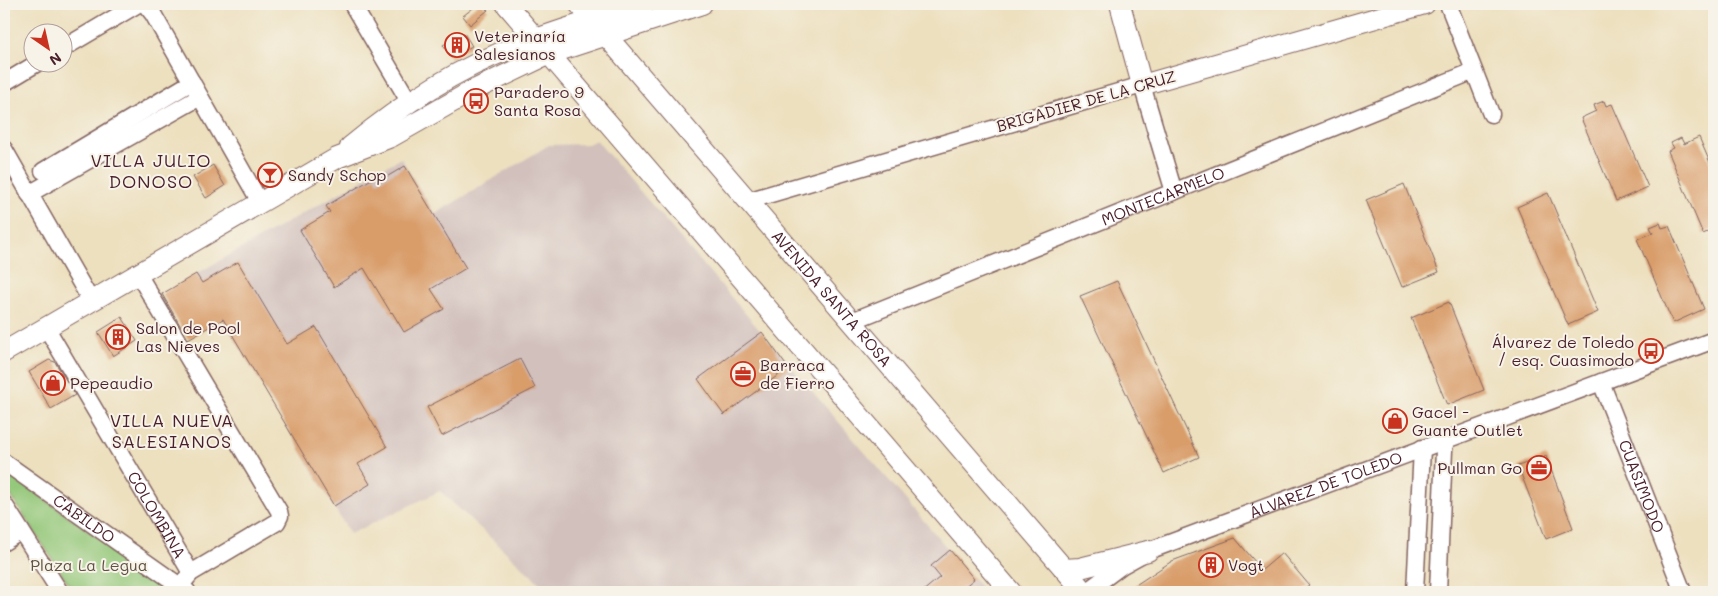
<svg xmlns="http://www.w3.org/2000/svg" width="1718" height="596" font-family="Mali,sans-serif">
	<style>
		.industrial { fill: #d1c0bc }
		.green { fill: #94c87a; stroke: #6f7452 }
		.building { fill: #d99d6b }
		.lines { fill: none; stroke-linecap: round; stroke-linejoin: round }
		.minor-casing { stroke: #83635f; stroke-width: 19 }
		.major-casing { stroke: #83635f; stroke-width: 22 }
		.minor { stroke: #fff; stroke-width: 16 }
		.major { stroke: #fff; stroke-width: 20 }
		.labels { text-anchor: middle; stroke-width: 4; stroke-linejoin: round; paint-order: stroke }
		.poi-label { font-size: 16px; fill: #4a1f2b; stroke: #f7f3e8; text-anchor: start }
		.street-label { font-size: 16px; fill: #4a1f2b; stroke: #f7f3e8 }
		.park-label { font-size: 16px; fill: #605243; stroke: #f7f3e8 }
		.neighbourhood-label { font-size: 18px; letter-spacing: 1px; fill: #4a1f2b; stroke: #f7f3e8 }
	</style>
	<rect width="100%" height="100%" fill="#f7f3e8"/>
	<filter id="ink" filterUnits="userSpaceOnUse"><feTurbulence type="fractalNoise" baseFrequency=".02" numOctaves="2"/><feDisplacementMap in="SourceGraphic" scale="10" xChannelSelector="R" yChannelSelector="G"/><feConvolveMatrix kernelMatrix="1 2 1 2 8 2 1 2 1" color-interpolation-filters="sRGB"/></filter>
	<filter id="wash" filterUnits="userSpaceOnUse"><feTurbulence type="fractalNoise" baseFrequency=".0096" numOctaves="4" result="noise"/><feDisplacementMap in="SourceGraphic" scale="20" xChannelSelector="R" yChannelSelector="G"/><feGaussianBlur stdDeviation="1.12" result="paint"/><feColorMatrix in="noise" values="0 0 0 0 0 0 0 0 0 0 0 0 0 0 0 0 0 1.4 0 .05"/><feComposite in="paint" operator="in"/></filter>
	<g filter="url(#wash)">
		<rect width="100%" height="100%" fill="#ede0bf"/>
		<path class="industrial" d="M596,140L985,592H549L440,491L350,534L196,274L401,158L435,214L549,145L588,144Z"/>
		<path class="green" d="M4,470L166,587L158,592H74L4,485Z"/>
		<g id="blocks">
			<path class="building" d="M478,4H483L488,10L470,25L463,16Z
				M464,33L472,46L451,58L443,45Z
				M1604,101L1606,106L1612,104L1648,187L1616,201L1581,118L1596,111L1594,105Z
				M1699,137L1714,172V229L1703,234L1668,151L1674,148L1671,143L1681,138L1684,144Z
				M213,165L225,186L206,198L193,177Z
				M276,165L282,174L263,186L258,176Z
				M405,166L466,268L431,289L444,309L404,332L392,312L391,313L364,268L334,287L300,230L330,212L326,206L375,177L378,182Z
				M1404,184L1439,272L1402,287L1366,200Z
				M1548,193L1598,312L1568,325L1517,207Z
				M1660,223L1662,228L1669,226L1704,309L1673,323L1637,239L1653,233L1650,227Z
				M238,262L287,344L316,327L387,447L358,464L370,484L334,506L223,319L188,339L162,294L196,274L202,283Z
				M1117,281L1199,457L1164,473L1080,296Z
				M1449,302L1484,390L1447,405L1411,318Z
				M122,317L137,341L113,356L98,332Z
				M762,332L788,368L724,415L698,379Z
				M520,359L535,388L442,436L427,407Z
				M49,360L55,362L75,395L51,409L29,372Z
				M1546,456L1573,528L1546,539L1518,466Z
				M1235,538L1262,570L1282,553L1309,585L1300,592H1125L1172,561Z
				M950,550L974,579L958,592H922L940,577L931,566Z"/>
		</g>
	</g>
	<g filter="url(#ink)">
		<use href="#blocks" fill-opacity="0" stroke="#83635f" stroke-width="1"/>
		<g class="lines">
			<defs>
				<g id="minor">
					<path d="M145,4L153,14L260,202"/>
					<path d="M352,4L410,103"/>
					<path d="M1448,4L1491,114"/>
					<path d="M62,49L138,4"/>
					<path d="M4,83L39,62"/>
					<path d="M4,149L91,301"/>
					<path d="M43,171L192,82"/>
					<path d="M29,194L200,97"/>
					<path d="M747,201L1142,85L1174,192"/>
					<path d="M138,274L279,511L280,516L277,522L191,573L180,586L170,592"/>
					<path id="s1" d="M852,321L1474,71"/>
					<path id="s2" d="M46,327L191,573"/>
					<path id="s3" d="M1601,382L1683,592"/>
					<path id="s4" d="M4,462L187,591"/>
					<path d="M4,504L60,592"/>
					<path d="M4,542L21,531"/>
					<path id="s5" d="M1086,592L1121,566L1148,551L1714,340"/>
					<path d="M1415,592L1422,448"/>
					<path d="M1438,592L1444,450L1446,440"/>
				</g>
				<g id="major">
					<path d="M506,4L1011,592"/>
					<path id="s6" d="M579,4L1084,592"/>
					<path d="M1120,4L1142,85L1425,4"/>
					<path d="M350,147C404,102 468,62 536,39C572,26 608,15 644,4"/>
					<path d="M4,352L337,158L391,137L472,91L549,54L702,4"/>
					<path d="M1064,569L1080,568L1148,551"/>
				</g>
			</defs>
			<use href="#minor" class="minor-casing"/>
			<use href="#major" class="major-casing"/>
			<use href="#minor" class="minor"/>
			<use href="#major" class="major"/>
		</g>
	</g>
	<defs>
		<symbol id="building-ring" viewBox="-11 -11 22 22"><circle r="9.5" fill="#f7f3e8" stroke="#c8321e" stroke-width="1.5"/><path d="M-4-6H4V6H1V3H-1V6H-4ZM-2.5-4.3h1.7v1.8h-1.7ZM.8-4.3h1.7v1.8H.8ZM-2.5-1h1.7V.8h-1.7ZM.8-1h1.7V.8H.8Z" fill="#c8321e"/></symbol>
		<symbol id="bus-ring" viewBox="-11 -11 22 22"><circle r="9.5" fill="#f7f3e8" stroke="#c8321e" stroke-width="1.5"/><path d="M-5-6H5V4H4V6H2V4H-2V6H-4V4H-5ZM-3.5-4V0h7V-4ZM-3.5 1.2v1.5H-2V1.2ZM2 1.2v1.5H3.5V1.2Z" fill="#c8321e"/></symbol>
		<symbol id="bar-ring" viewBox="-11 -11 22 22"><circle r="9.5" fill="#f7f3e8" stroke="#c8321e" stroke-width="1.5"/><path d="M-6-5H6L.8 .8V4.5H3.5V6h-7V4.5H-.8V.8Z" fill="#c8321e"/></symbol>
		<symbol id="office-ring" viewBox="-11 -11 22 22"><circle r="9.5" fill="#f7f3e8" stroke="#c8321e" stroke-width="1.5"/><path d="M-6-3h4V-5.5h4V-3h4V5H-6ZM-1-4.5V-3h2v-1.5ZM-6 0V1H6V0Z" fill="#c8321e"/></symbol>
		<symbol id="shop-ring" viewBox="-11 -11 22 22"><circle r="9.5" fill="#f7f3e8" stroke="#c8321e" stroke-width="1.5"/><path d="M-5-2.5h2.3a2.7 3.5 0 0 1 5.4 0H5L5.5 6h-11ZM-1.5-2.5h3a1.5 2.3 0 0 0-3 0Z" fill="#c8321e"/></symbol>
	</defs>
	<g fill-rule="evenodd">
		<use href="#building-ring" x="443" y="31" width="28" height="28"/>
		<use href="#bus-ring" x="462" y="87" width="28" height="28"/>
		<use href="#bar-ring" x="256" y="161" width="28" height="28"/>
		<use href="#building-ring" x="104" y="323" width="28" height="28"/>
		<use href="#bus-ring" x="1637" y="337" width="28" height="28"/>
		<use href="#office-ring" x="729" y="360" width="28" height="28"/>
		<use href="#shop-ring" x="39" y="369" width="28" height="28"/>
		<use href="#shop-ring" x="1381" y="407" width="28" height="28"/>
		<use href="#office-ring" x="1525" y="454" width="28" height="28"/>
		<use href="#building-ring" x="1197" y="551" width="28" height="28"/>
	</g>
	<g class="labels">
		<g class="poi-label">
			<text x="474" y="42">Veterinaría<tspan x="474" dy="18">Salesianos</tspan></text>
			<text x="494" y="98">Paradero 9<tspan x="494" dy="18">Santa Rosa</tspan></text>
			<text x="288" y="181">Sandy Schop</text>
			<text x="136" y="334">Salon de Pool<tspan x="136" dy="18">Las Nieves</tspan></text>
			<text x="1634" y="348" text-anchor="end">Álvarez de Toledo<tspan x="1634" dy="18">/ esq. Cuasimodo</tspan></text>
			<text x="760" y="371">Barraca<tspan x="760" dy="18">de Fierro</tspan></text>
			<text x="70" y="389">Pepeaudio</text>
			<text x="1412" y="418">Gacel -<tspan x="1412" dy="18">Guante Outlet</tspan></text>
			<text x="1522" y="474" text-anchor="end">Pullman Go</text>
			<text x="1228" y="571">Vogt</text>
		</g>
		<g class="street-label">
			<text transform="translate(1086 101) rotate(-16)" y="6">BRIGADIER DE LA CRUZ</text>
			<text dy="6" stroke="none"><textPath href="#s1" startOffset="335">MONTECARMELO</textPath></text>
			<text dy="6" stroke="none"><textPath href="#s6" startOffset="388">AVENIDA SANTA ROSA</textPath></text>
			<text dy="6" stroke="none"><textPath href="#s5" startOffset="264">ÁLVAREZ DE TOLEDO</textPath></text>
			<text dy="6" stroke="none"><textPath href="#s3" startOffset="112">CUASIMODO</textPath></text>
			<text dy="6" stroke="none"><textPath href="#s2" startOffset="218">COLOMBINA</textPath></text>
			<text dy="6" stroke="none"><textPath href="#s4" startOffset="98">CABILDO</textPath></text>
		</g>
		<g class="park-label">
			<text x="89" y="571">Plaza La Legua</text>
		</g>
		<g class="neighbourhood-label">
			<text x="151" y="167">VILLA JULIO<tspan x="151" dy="21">DONOSO</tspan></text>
			<text x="172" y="427">VILLA NUEVA<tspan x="172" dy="21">SALESIANOS</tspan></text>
		</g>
	</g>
	<rect width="1718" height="596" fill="none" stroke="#f7f3e8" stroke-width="20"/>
	<g transform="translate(48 48) rotate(146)"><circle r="24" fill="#f7f3e8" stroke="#b29e9c"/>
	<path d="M0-4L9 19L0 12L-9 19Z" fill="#c8321e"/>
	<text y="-8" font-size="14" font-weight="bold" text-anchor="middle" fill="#4a1f2b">N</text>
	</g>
</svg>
